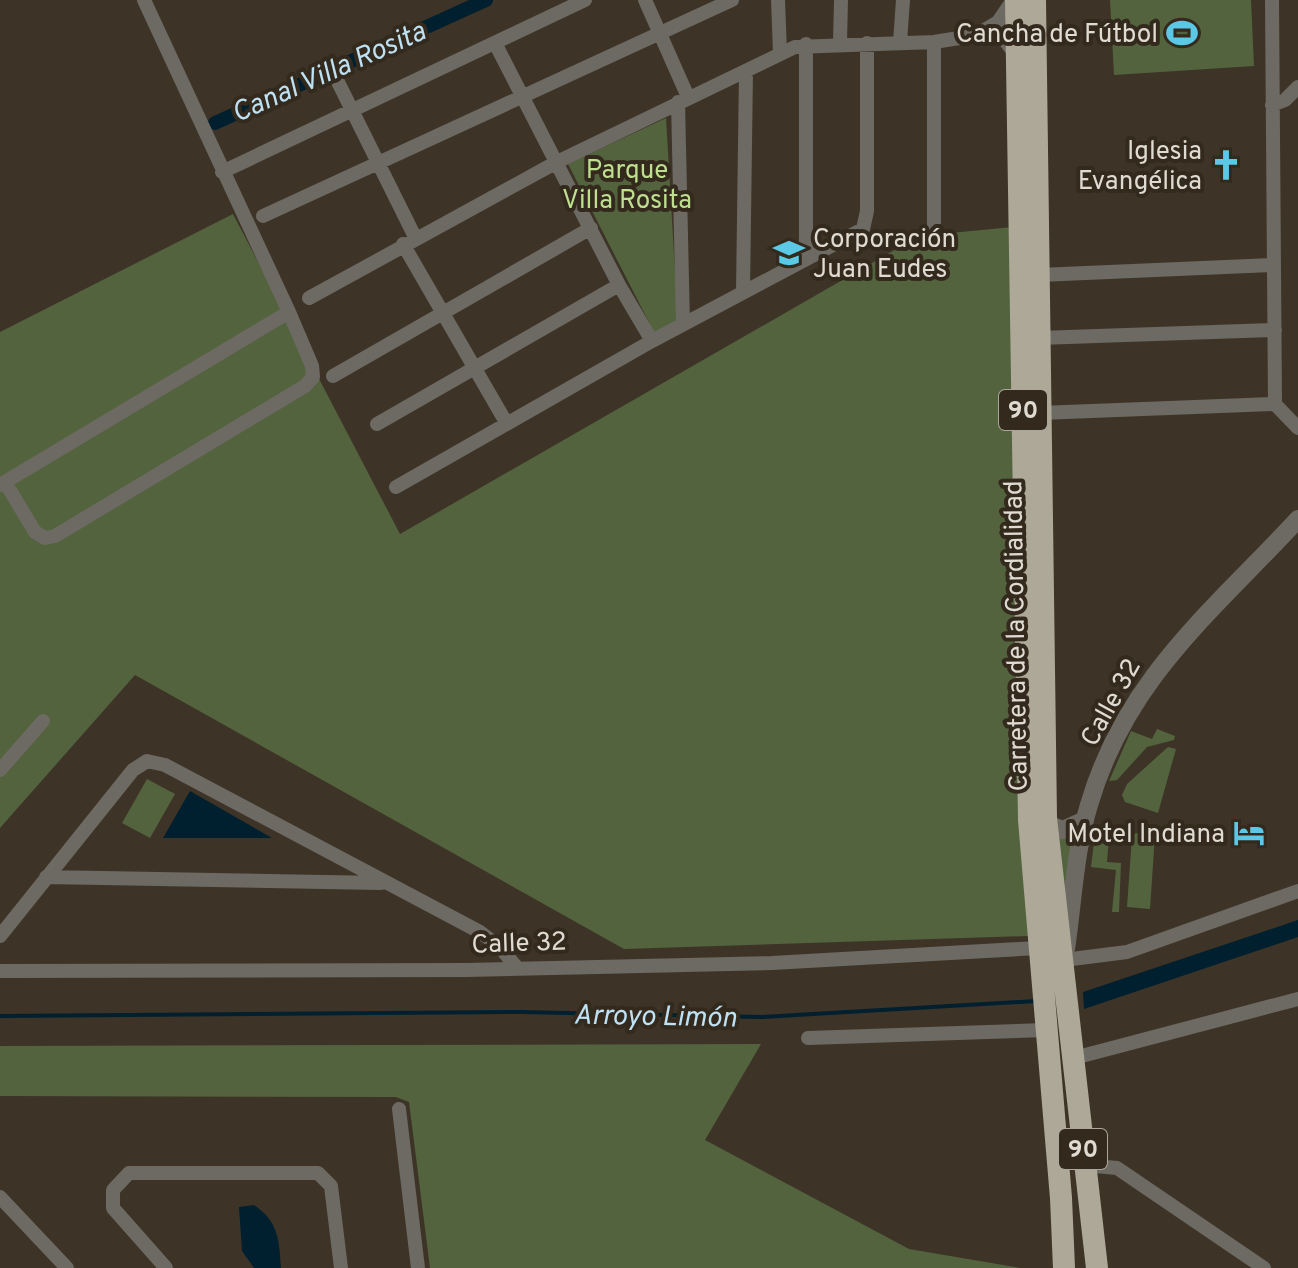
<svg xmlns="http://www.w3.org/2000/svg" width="1298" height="1268" font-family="Overpass,sans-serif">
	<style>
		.green { fill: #53633e }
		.water { fill: #00202f }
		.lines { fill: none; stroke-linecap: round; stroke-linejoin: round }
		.stream { stroke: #00202f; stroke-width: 4 }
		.canal { stroke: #00202f; stroke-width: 14 }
		.minor { stroke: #6d6a63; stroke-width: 14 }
		.tertiary { stroke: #6d6a63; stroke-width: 18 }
		.trunk { stroke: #aea898; stroke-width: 22 }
		.labels { text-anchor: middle; stroke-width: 8; stroke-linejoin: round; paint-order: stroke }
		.shield { fill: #332a1d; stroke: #aca69c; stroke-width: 2 }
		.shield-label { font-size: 24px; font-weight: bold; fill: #e0dbd2 }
		.poi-label { font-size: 26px; fill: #e0dbd2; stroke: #332a1d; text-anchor: end }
		.park-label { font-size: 26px; fill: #bddf8f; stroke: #332a1d }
		.street-label { font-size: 26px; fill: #e0dbd2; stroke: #332a1d }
		.water-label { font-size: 28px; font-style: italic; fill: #bee1f4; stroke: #332a1d }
	</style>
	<rect width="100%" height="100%" fill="#3d3427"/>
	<path class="green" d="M1110,0H1251L1254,66L1114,75Z
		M666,118L678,322L655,334L568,164Z
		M233,214L400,534L919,236L1013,227L1028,936L624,949L135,675L0,828V332Z
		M1157,729L1175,736L1174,740L1147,747L1117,780L1109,781L1131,731L1152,739Z
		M1168,747L1176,749L1158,813L1125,802L1122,795L1127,784Z
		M147,779L175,794L150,838L122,823Z
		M1119,830L1125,833L1122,838L1109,836L1107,862L1121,863L1119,912H1112L1116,870L1091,867L1095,834Z
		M1136,833L1155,835L1150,909L1127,907L1132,836Z
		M1072,835L1065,945L1057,836Z
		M761,1044L705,1140L909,1249L1021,1268H430L409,1102L396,1097L0,1096V1046Z"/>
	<path class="water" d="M190,791L272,838H163Z
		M1298,920V937L1084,1009L1083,992Z
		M254,1205C279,1222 279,1240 281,1268H254L242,1251L239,1207Z"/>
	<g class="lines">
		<path class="stream" d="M0,1016L520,1012L762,1017L1037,1001"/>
		<path class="canal" d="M215,123L486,0"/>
		<path class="minor" d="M645,0L688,97
			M778,0L780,53
			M1272,0L1275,404L1298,428
			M978,34L998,22L1013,0
			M900,42L903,0
			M934,42V225
			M495,43L619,285L652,341
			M840,43L841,0
			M806,44V259
			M338,82L415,237
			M678,102L683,325
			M1272,105L1285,100L1298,87
			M222,172L585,0
			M263,216L732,0
			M403,244L507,424
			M1039,275L1274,265
			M743,292L746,71
			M309,298L557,162L795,47L934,42L991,33L1003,38L1016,55
			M1039,338L1275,330
			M333,376L591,228
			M1040,413L1275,404
			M377,424L619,285
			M5,482L35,532L45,538L55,536L305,386L313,377L312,366L289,312L144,0
			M0,485L289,312
			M396,487L652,341L863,229L867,211V43
			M0,770L43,721
			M46,877L381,883
			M0,936L133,770L147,761L165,765L480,932L500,947L517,968
			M1064,960L1127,952L1298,891
			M0,971L467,970L772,963L1038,948
			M808,1038L1046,1030
			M1074,1058L1298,999
			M399,1109L418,1268
			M1084,1165L1117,1168L1264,1268
			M0,1197L67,1268
			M166,1268L113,1208V1190L129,1173H318L331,1186L341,1268"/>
		<path class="tertiary" d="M1046,818L1052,826L1063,830L1085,820
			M1066,949C1073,902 1075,850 1089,805C1126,678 1213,611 1298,519"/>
		<path class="trunk" d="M1016,0L1029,820L1061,1198L1064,1268
			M1035,0L1046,818L1097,1268"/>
	</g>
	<defs>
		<symbol id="stadium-bare" viewBox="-9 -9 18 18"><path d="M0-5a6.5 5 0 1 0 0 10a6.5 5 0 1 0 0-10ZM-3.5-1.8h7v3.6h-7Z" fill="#5bc8e6" stroke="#332a1d" stroke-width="2.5" paint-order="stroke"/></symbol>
		<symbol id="church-bare" viewBox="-9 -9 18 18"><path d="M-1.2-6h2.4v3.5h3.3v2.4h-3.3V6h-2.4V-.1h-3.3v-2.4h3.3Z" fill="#5bc8e6" stroke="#332a1d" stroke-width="2.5" paint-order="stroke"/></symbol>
		<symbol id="school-bare" viewBox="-9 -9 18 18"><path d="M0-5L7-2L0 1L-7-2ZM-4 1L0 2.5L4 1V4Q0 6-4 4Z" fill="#5bc8e6" stroke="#332a1d" stroke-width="2.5" paint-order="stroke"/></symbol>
		<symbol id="hotel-bare" viewBox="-9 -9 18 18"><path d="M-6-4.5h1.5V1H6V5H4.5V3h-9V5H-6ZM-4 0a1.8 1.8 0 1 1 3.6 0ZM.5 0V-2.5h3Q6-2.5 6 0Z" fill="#5bc8e6" stroke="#332a1d" stroke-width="2.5" paint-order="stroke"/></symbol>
	</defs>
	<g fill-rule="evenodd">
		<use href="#stadium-bare" x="1160" y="11" width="44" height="44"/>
		<use href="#church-bare" x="1204" y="143" width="44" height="44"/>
		<use href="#school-bare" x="767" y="231" width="44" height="44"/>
		<use href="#hotel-bare" x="1227" y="811" width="44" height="44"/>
	</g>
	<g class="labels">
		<g class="shield">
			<rect x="999" y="390" width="48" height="40" rx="6"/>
			<rect x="1059" y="1129" width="48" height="40" rx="6"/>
		</g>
		<g class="shield-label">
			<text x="1023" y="418">90</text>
			<text x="1083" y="1157">90</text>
		</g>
		<g class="poi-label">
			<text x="1158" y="42">Cancha de Fútbol</text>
			<text x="1202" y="159">Iglesia<tspan x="1202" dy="30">Evangélica</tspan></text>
			<text x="813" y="247" text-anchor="start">Corporación<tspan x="813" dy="30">Juan Eudes</tspan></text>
			<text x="1225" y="842">Motel Indiana</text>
		</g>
		<g class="park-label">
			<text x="627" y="178">Parque<tspan x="627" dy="30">Villa Rosita</tspan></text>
		</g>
		<g class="street-label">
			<text transform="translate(1015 636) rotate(-91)" y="9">Carretera de la Cordialidad</text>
			<text transform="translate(1110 702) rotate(-61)" y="9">Calle 32</text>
			<text transform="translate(519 942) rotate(-2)" y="9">Calle 32</text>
		</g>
		<g class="water-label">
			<text transform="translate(328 71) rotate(-24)" y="10">Canal Villa Rosita</text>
			<text transform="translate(655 1015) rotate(1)" y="10">Arroyo Limón</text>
		</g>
	</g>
</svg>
